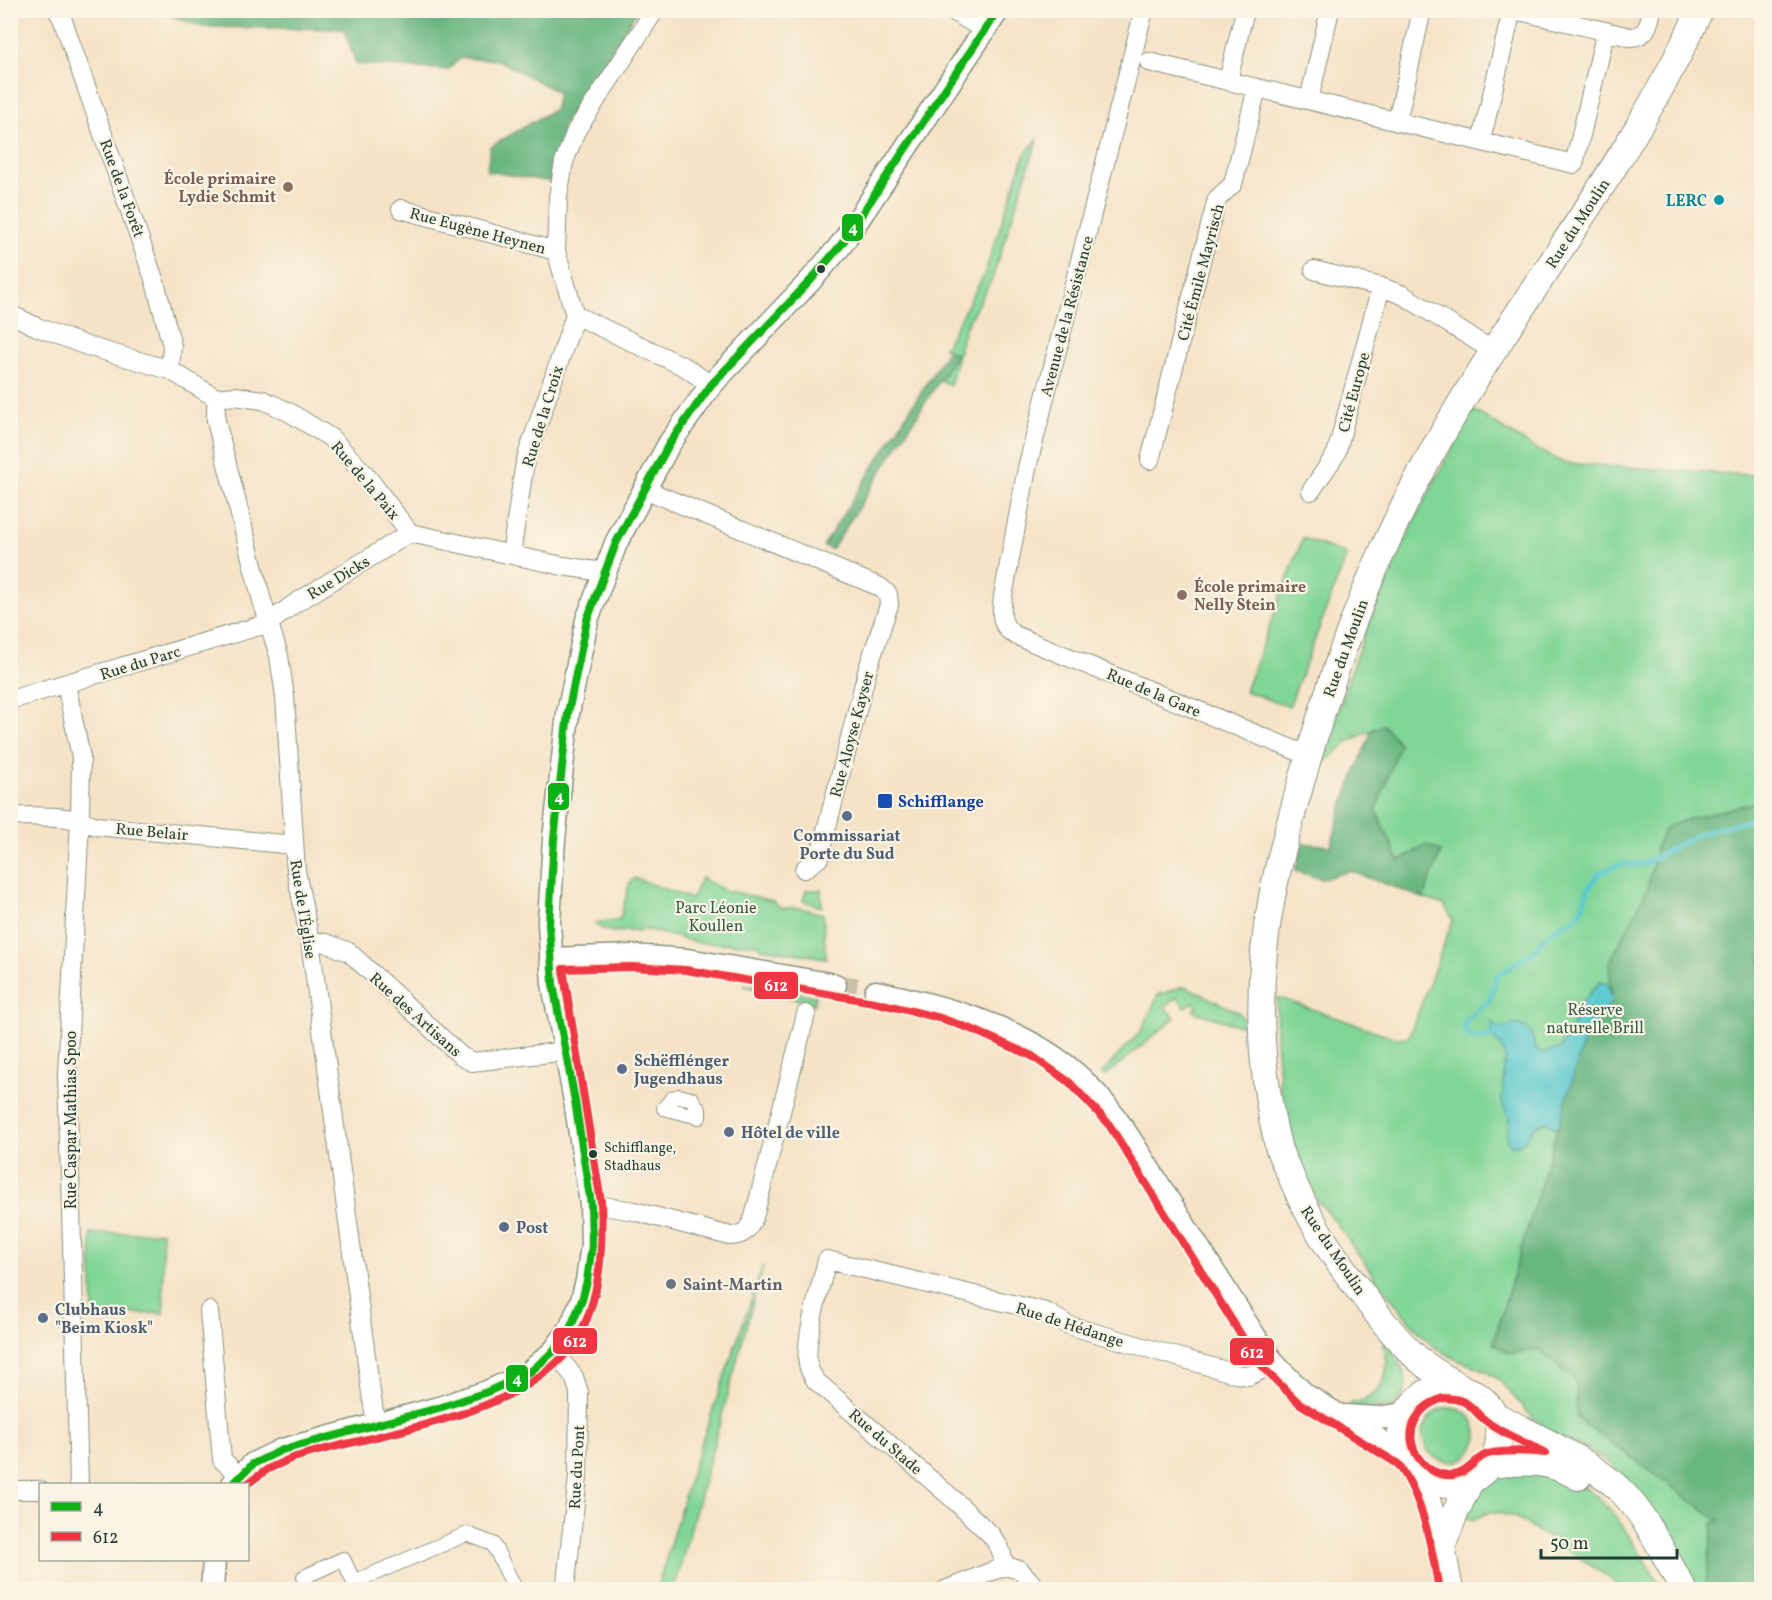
<svg xmlns="http://www.w3.org/2000/svg" width="1772" height="1600" font-family="Vollkorn,serif">
	<style>
		.green { fill: #80d598; stroke: #508966; stroke-width: 1.5 }
		.forest { fill: #68b680; stroke: #447a5a; stroke-width: 1.5 }
		.water { fill: #5bc9cf; stroke: #3d8382; stroke-width: 1.5 }
		.lines { fill: none; stroke-linecap: round; stroke-linejoin: round }
		.stream { stroke: #5bc9cf; stroke-width: 5 }
		.tertiary-tunnel { stroke: #cac2aa; stroke-width: 22; stroke-dasharray: 22 11; stroke-linecap: butt }
		.pedestrian-casing { stroke: #8a907e; stroke-width: 16 }
		.minor-casing { stroke: #8a907e; stroke-width: 20 }
		.tertiary-casing { stroke: #8a907e; stroke-width: 25 }
		.secondary-casing { stroke: #8a907e; stroke-width: 28 }
		.pedestrian { stroke: #fff; stroke-width: 14 }
		.minor { stroke: #fff; stroke-width: 18 }
		.tertiary { stroke: #fff; stroke-width: 22 }
		.secondary { stroke: #fff; stroke-width: 26 }
		.bus-1-casing { stroke: #fcf5e5; stroke-width: 12 }
		.bus-2-casing { stroke: #fcf5e5; stroke-width: 12 }
		.bus-1 { stroke: #0cb115; stroke-width: 8 }
		.bus-2 { stroke: #ef3744; stroke-width: 8 }
		.education-dot { fill: #8d6e63; stroke: #fcf5e5; stroke-width: 2 }
		.culture-dot { fill: #0f9aa8; stroke: #fcf5e5; stroke-width: 2 }
		.bus-dot { fill: #1f3d34; stroke: #fcf5e5; stroke-width: 2 }
		.transit-dot { fill: #1a4fb4; stroke: #fcf5e5; stroke-width: 2 }
		.service-dot { fill: #5c6f8a; stroke: #fcf5e5; stroke-width: 2 }
		.worship-dot { fill: #6b7280; stroke: #fcf5e5; stroke-width: 2 }
		.labels { text-anchor: middle; stroke-width: 4.5; stroke-linejoin: round; paint-order: stroke }
		.bus-label { font-size: 14px; fill: #1f3d34; stroke: #fcf5e5; text-anchor: start }
		.education-label { font-size: 16px; font-weight: bold; fill: #785e54; stroke: #fcf5e5; text-anchor: end }
		.street-label { font-size: 16px; fill: #1f3d34; stroke: #fcf5e5 }
		.culture-label { font-size: 16px; font-weight: bold; fill: #0d838f; stroke: #fcf5e5; text-anchor: end }
		.transit-label { font-size: 16px; font-weight: bold; fill: #164399; stroke: #fcf5e5; text-anchor: start }
		.service-label { font-size: 16px; font-weight: bold; fill: #4e5e75; stroke: #fcf5e5; text-anchor: start }
		.park-label { font-size: 16px; fill: #325b48; stroke: #fcf5e5 }
		.worship-label { font-size: 16px; font-weight: bold; fill: #5b616d; stroke: #fcf5e5; text-anchor: start }
		.line-badge { stroke: #fcf5e5; stroke-width: 2 }
		.badge-label { font-size: 16px; text-anchor: middle; font-weight: bold; fill: #fff }
	</style>
	<rect width="100%" height="100%" fill="#fcf5e5"/>
	<filter id="ink" filterUnits="userSpaceOnUse"><feTurbulence type="fractalNoise" baseFrequency=".0167" numOctaves="2"/><feDisplacementMap in="SourceGraphic" scale="12" xChannelSelector="R" yChannelSelector="G"/><feConvolveMatrix kernelMatrix="1 2 1 2 8 2 1 2 1" color-interpolation-filters="sRGB"/></filter>
	<filter id="wash" filterUnits="userSpaceOnUse"><feTurbulence type="fractalNoise" baseFrequency=".008" numOctaves="4" result="noise"/><feDisplacementMap in="SourceGraphic" scale="24" xChannelSelector="R" yChannelSelector="G"/><feGaussianBlur stdDeviation="1.35" result="paint"/><feColorMatrix in="noise" values="0 0 0 0 0 0 0 0 0 0 0 0 0 0 0 0 0 1.4 0 .05"/><feComposite in="paint" operator="in"/></filter>
	<g filter="url(#wash)">
		<rect width="100%" height="100%" fill="#f5e3c8"/>
		<path class="green" d="M1038,138L992,279L965,328L950,385L940,380L956,355L944,348L984,275L1025,154Z
			M1473,410L1534,448L1564,463L1761,476L1762,1544L1706,1584L1709,1589H1697L1633,1487L1614,1467L1591,1451L1550,1432L1529,1414L1498,1379L1480,1368L1457,1360L1433,1346L1410,1322L1376,1279L1334,1220L1310,1191L1291,1148L1280,1092L1276,1039L1277,997L1395,1038L1409,1037L1453,920L1444,905L1423,898L1441,852L1427,845L1399,861L1376,810L1399,744L1383,725L1349,741L1324,763C1336,717 1349,672 1367,628C1397,552 1434,481 1473,410Z
			M1303,538L1347,555L1289,707L1245,691Z
			M635,878L692,899L701,878L724,890L773,901L780,908H801L823,914L826,958L761,948L758,944L699,943L648,930L613,932L600,928L595,923L620,919L630,882Z
			M806,890H821L822,907L803,901Z
			M744,984L816,996L814,1004L744,986Z
			M1181,987H1187L1240,1013L1247,1028L1195,1012L1193,1010L1197,1007L1194,1002L1185,1007L1177,997L1165,1007L1175,1018L1105,1076L1102,1073L1141,1031L1158,995Z
			M162,1232L164,1313L93,1315L91,1234Z
			M763,1266L674,1589H657L692,1470Z
			M1387,1343C1401,1365 1419,1388 1391,1408L1350,1407L1351,1403C1381,1400 1393,1372 1383,1346Z
			M1423 1435a27 27 0 1 1 54 0a27 27 0 1 1-54 0Z
			M1522,1469C1538,1472 1557,1474 1572,1480C1610,1494 1641,1556 1662,1589H1624L1601,1572L1519,1519L1500,1513H1487L1473,1520L1466,1517L1479,1489L1498,1477Z"/>
		<path class="forest" d="M158,11H637L563,125L551,182L487,171L490,147L555,109L558,92L498,60L460,58L448,70L356,64L344,29L202,27Z
			M948,350L956,354L832,549L823,546Z
			M1383,725L1400,744L1376,810L1399,861L1427,845L1441,852L1423,898L1350,871L1322,879L1295,871L1303,843L1331,846L1342,807L1372,730Z
			M1761,801V1589H1709L1706,1584L1713,1523L1719,1521L1577,1418L1576,1381L1538,1349L1510,1354L1493,1343L1587,1030L1612,1001L1609,964L1647,890L1657,845L1665,828L1688,819Z"/>
		<path class="water" d="M1600,982L1608,984L1613,1001L1587,1030L1559,1125L1555,1128L1548,1122C1524,1126 1534,1143 1512,1146L1506,1139L1509,1126V1118L1502,1101L1505,1058L1501,1046L1492,1036L1490,1022L1500,1028L1519,1024L1531,1032L1535,1047L1542,1053L1559,1049L1570,1034L1579,1006Z"/>
		<g class="lines">
			<path class="stream" d="M1492,1036L1475,1039L1465,1031V1021L1489,1001L1497,976L1536,950L1543,938L1559,926L1575,919L1581,911L1588,889L1599,873L1618,865L1644,864L1700,833L1762,817"/>
		</g>
	</g>
	<g filter="url(#ink)">
		<g class="lines">
			<path class="tertiary-tunnel" d="M835,985L876,992"/>
			<defs>
				<path id="pedestrian" d="M679,1096L692,1099L699,1110V1117L664,1108L673,1098Z
					M308,1590L304,1577L343,1559L354,1582L467,1534L493,1544L516,1590"/>
				<path id="minor" d="M57,10L62,18L155,282L172,346L170,370
					M655,10L576,131L564,162L558,197L556,251L575,315L685,367L711,385
					M951,10L986,31
					M1144,10L1027,468L1003,596C1001,613 999,627 1017,636L1309,756
					M1515,10L1630,37C1647,37 1649,24 1652,10
					M1149,62L1574,164L1606,31
					M1228,81L1245,10
					M1309,100L1330,10
					M1397,122L1422,10
					M1481,141L1512,10
					M401,209L556,251
					M1314,270L1381,287L1403,295L1493,351
					M10,314L37,327L87,346L170,370L216,398L235,396L263,400L289,412L331,438L365,474L410,533L563,566L603,572
					M216,398V421L261,597L279,656L285,697L296,871L310,941L371,1393L376,1424
					M1150,460L1217,199L1233,184L1257,88
					M644,489L880,587L888,594L889,605L868,668L819,858L804,869
					M1311,491L1336,454L1381,287
					M511,554L525,462L575,315
					M66,684L81,757L80,819L67,1074L79,1484
					M10,700L269,623L294,604L410,533
					M10,816C40,817 69,814 96,826L294,845
					M310,941L326,943L349,952L461,1056L472,1062L566,1051
					M591,1204L634,1211L730,1236C744,1236 749,1229 754,1217L806,1014
					M209,1311L222,1460L240,1476
					M554,1351L574,1377L579,1392L578,1477L565,1590
					M10,1490H40
					M1005,1566L1000,1548L991,1535L952,1498L816,1381C813,1376 809,1371 808,1364C804,1340 821,1285 827,1260L1046,1312L1068,1325L1236,1374L1249,1376L1274,1364
					M1005,1566L1020,1570L1038,1590
					M945,1590L1005,1566"/>
				<path id="tertiary" d="M551,959L631,956L687,960L835,985
					M876,992C945,1007 1022,1027 1076,1074C1112,1106 1135,1147 1160,1187C1192,1237 1223,1287 1255,1337L1274,1364L1305,1395L1405,1456
					M1345,1416L1377,1418L1406,1414
					M233,1484L253,1464L282,1450L442,1407L487,1392L529,1373L554,1351L570,1329L582,1300L587,1281L592,1245L591,1204L575,1101L553,984L549,923L554,839L568,713L587,620L616,543L669,444L711,385L811,280L841,245L998,10
					M212,1590L214,1560"/>
				<path id="secondary" d="M1401 1436a49 49 0 1 1 98 0a49 49 0 1 1-98 0Z
					M1464,1389C1451,1381 1436,1373 1424,1364C1396,1341 1375,1311 1353,1282C1326,1246 1307,1215 1290,1174C1286,1165 1280,1155 1278,1146C1258,1065 1256,979 1272,897C1280,854 1293,811 1305,769C1333,669 1369,570 1418,478C1503,317 1624,177 1700,10
					M1495,1415C1537,1438 1592,1460 1625,1495C1650,1522 1665,1558 1684,1590
					M1489,1465C1526,1462 1545,1458 1578,1477
					M1418,1473L1442,1547L1450,1590
					M1442,1547L1455,1513L1471,1480"/>
			</defs>
			<use href="#pedestrian" class="pedestrian-casing"/>
			<use href="#minor" class="minor-casing"/>
			<use href="#tertiary" class="tertiary-casing"/>
			<use href="#secondary" class="secondary-casing"/>
			<use href="#pedestrian" class="pedestrian"/>
			<use href="#minor" class="minor"/>
			<use href="#tertiary" class="tertiary"/>
			<use href="#secondary" class="secondary"/>
			<defs>
				<path id="bus-1" d="M233,1484L253,1464L282,1450L442,1407L487,1392L529,1373L554,1351L570,1329L582,1300L587,1281L592,1245L591,1204L575,1101L553,984L549,923L554,839L568,713L587,620L616,543L669,444L711,385L811,280L841,245L998,10"/>
				<path id="bus-2" d="M1443,1398C1474,1399 1469,1410 1490,1424C1507,1436 1527,1443 1545,1453C1532,1451 1496,1450 1485,1455C1473,1461 1468,1473 1453,1475C1426,1478 1402,1446 1415,1421C1421,1408 1430,1403 1443,1398Z
					M247,1484L268,1469L290,1459C374,1432 525,1419 576,1340C601,1301 603,1247 601,1202L563,969L631,967L686,970L874,1002L940,1018L971,1029L1032,1056L1069,1082L1108,1123L1246,1343L1266,1371L1299,1403L1398,1464C1423,1497 1432,1549 1439,1590"/>
			</defs>
			<use href="#bus-1" class="bus-1-casing"/>
			<use href="#bus-2" class="bus-2-casing"/>
			<use href="#bus-1" class="bus-1"/>
			<use href="#bus-2" class="bus-2"/>
		</g>
	</g>
	<g class="education-dot">
		<circle cx="288" cy="187" r="6"/>
		<circle cx="1182" cy="595" r="6"/>
	</g>
	<circle class="culture-dot" cx="1719" cy="200" r="6"/>
	<g class="bus-dot">
		<circle cx="821" cy="269" r="5"/>
		<circle cx="593" cy="1154" r="5"/>
	</g>
	<rect class="transit-dot" x="877" y="793" width="16" height="16" rx="3"/>
	<g class="service-dot">
		<circle cx="847" cy="816" r="6"/>
		<circle cx="622" cy="1069" r="6"/>
		<circle cx="729" cy="1132" r="6"/>
		<circle cx="504" cy="1227" r="6"/>
		<circle cx="43" cy="1318" r="6"/>
	</g>
	<circle class="worship-dot" cx="671" cy="1284" r="6"/>
	<g class="labels">
		<g class="bus-label">
			<text x="604" y="1152">Schifflange,<tspan x="604" dy="18">Stadhaus</tspan></text>
		</g>
		<g class="education-label">
			<text x="276" y="184">École primaire<tspan x="276" dy="18">Lydie Schmit</tspan></text>
			<text x="1194" y="592" text-anchor="start">École primaire<tspan x="1194" dy="18">Nelly Stein</tspan></text>
		</g>
		<g class="street-label">
			<text transform="translate(123 188) rotate(70)" y="6">Rue de la Forêt</text>
			<text transform="translate(1577 223) rotate(-57)" y="6">Rue du Moulin</text>
			<text transform="translate(478 230) rotate(15)" y="6">Rue Eugène Heynen</text>
			<text transform="translate(1200 272) rotate(-75)" y="6">Cité Émile Mayrisch</text>
			<text transform="translate(1066 316) rotate(-75)" y="6">Avenue de la Résistance</text>
			<text transform="translate(1353 392) rotate(-75)" y="6">Cité Europe</text>
			<text transform="translate(542 416) rotate(-73)" y="6">Rue de la Croix</text>
			<text transform="translate(366 480) rotate(50)" y="6">Rue de la Paix</text>
			<text transform="translate(338 577) rotate(-31)" y="6">Rue Dicks</text>
			<text transform="translate(1345 648) rotate(-70)" y="6">Rue du Moulin</text>
			<text transform="translate(140 662) rotate(-17)" y="6">Rue du Parc</text>
			<text transform="translate(1154 692) rotate(23)" y="6">Rue de la Gare</text>
			<text transform="translate(851 734) rotate(-75)" y="6">Rue Aloyse Kayser</text>
			<text transform="translate(152 831) rotate(5)" y="6">Rue Belair</text>
			<text transform="translate(304 909) rotate(81)" y="6">Rue de l'Église</text>
			<text transform="translate(416 1014) rotate(42)" y="6">Rue des Artisans</text>
			<text transform="translate(70 1120) rotate(-90)" y="6">Rue Caspar Mathias Spoo</text>
			<text transform="translate(1334 1250) rotate(56)" y="6">Rue du Moulin</text>
			<text transform="translate(1070 1324) rotate(18)" y="6">Rue de Hédange</text>
			<text transform="translate(886 1441) rotate(41)" y="6">Rue du Stade</text>
			<text transform="translate(576 1467) rotate(-87)" y="6">Rue du Pont</text>
		</g>
		<g class="culture-label">
			<text x="1707" y="206">LERC</text>
		</g>
		<g class="transit-label">
			<text x="898" y="807">Schifflange</text>
		</g>
		<g class="service-label">
			<text x="847" y="841" text-anchor="middle">Commissariat<tspan x="847" dy="18">Porte du Sud</tspan></text>
			<text x="634" y="1066">Schëfflénger<tspan x="634" dy="18">Jugendhaus</tspan></text>
			<text x="741" y="1138">Hôtel de ville</text>
			<text x="516" y="1233">Post</text>
			<text x="55" y="1315">Clubhaus<tspan x="55" dy="18">"Beim Kiosk"</tspan></text>
		</g>
		<g class="park-label">
			<text x="716" y="913">Parc Léonie<tspan x="716" dy="18">Koullen</tspan></text>
			<text x="1595" y="1015">Réserve<tspan x="1595" dy="18">naturelle Brill</tspan></text>
		</g>
		<g class="worship-label">
			<text x="683" y="1290">Saint-Martin</text>
		</g>
	</g>
	<g class="line-badge">
		<rect x="841" y="213" width="23" height="29" rx="6" fill="#0cb115"/>
		<rect x="547" y="782" width="23" height="29" rx="6" fill="#0cb115"/>
		<rect x="753" y="971" width="46" height="29" rx="6" fill="#ef3744"/>
		<rect x="552" y="1327" width="46" height="28" rx="6" fill="#ef3744"/>
		<rect x="1229" y="1337" width="46" height="29" rx="6" fill="#ef3744"/>
		<rect x="505" y="1364" width="24" height="29" rx="6" fill="#0cb115"/>
	</g>
	<g class="badge-label">
		<text x="853" y="233">4</text>
		<text x="559" y="802">4</text>
		<text x="776" y="991">612</text>
		<text x="575" y="1347">612</text>
		<text x="1252" y="1358">612</text>
		<text x="517" y="1384">4</text>
	</g>
	<rect width="1772" height="1600" fill="none" stroke="#fcf5e5" stroke-width="36"/>
	<rect x="39" y="1483" width="210" height="78" fill="#fcf5e5" stroke="#a4ab9e" stroke-width="1.5"/>
	<rect x="51" y="1502" width="30" height="9" fill="#0cb115" stroke="#a4ab9e" stroke-width="1.5"/>
	<text x="93" y="1513" font-size="18" fill="#1f3d34">4</text>
	<rect x="51" y="1532" width="30" height="9" fill="#ef3744" stroke="#a4ab9e" stroke-width="1.5"/>
	<text x="93" y="1543" font-size="18" fill="#1f3d34">612</text>
	<path d="M1541 1549v9h136v-9" fill="none" stroke="#1f3d34" stroke-width="3"/>
	<text x="1550" y="1549" font-size="18" fill="#1f3d34" stroke="#fcf5e5" stroke-width="4.5" paint-order="stroke">50 m</text>
</svg>
